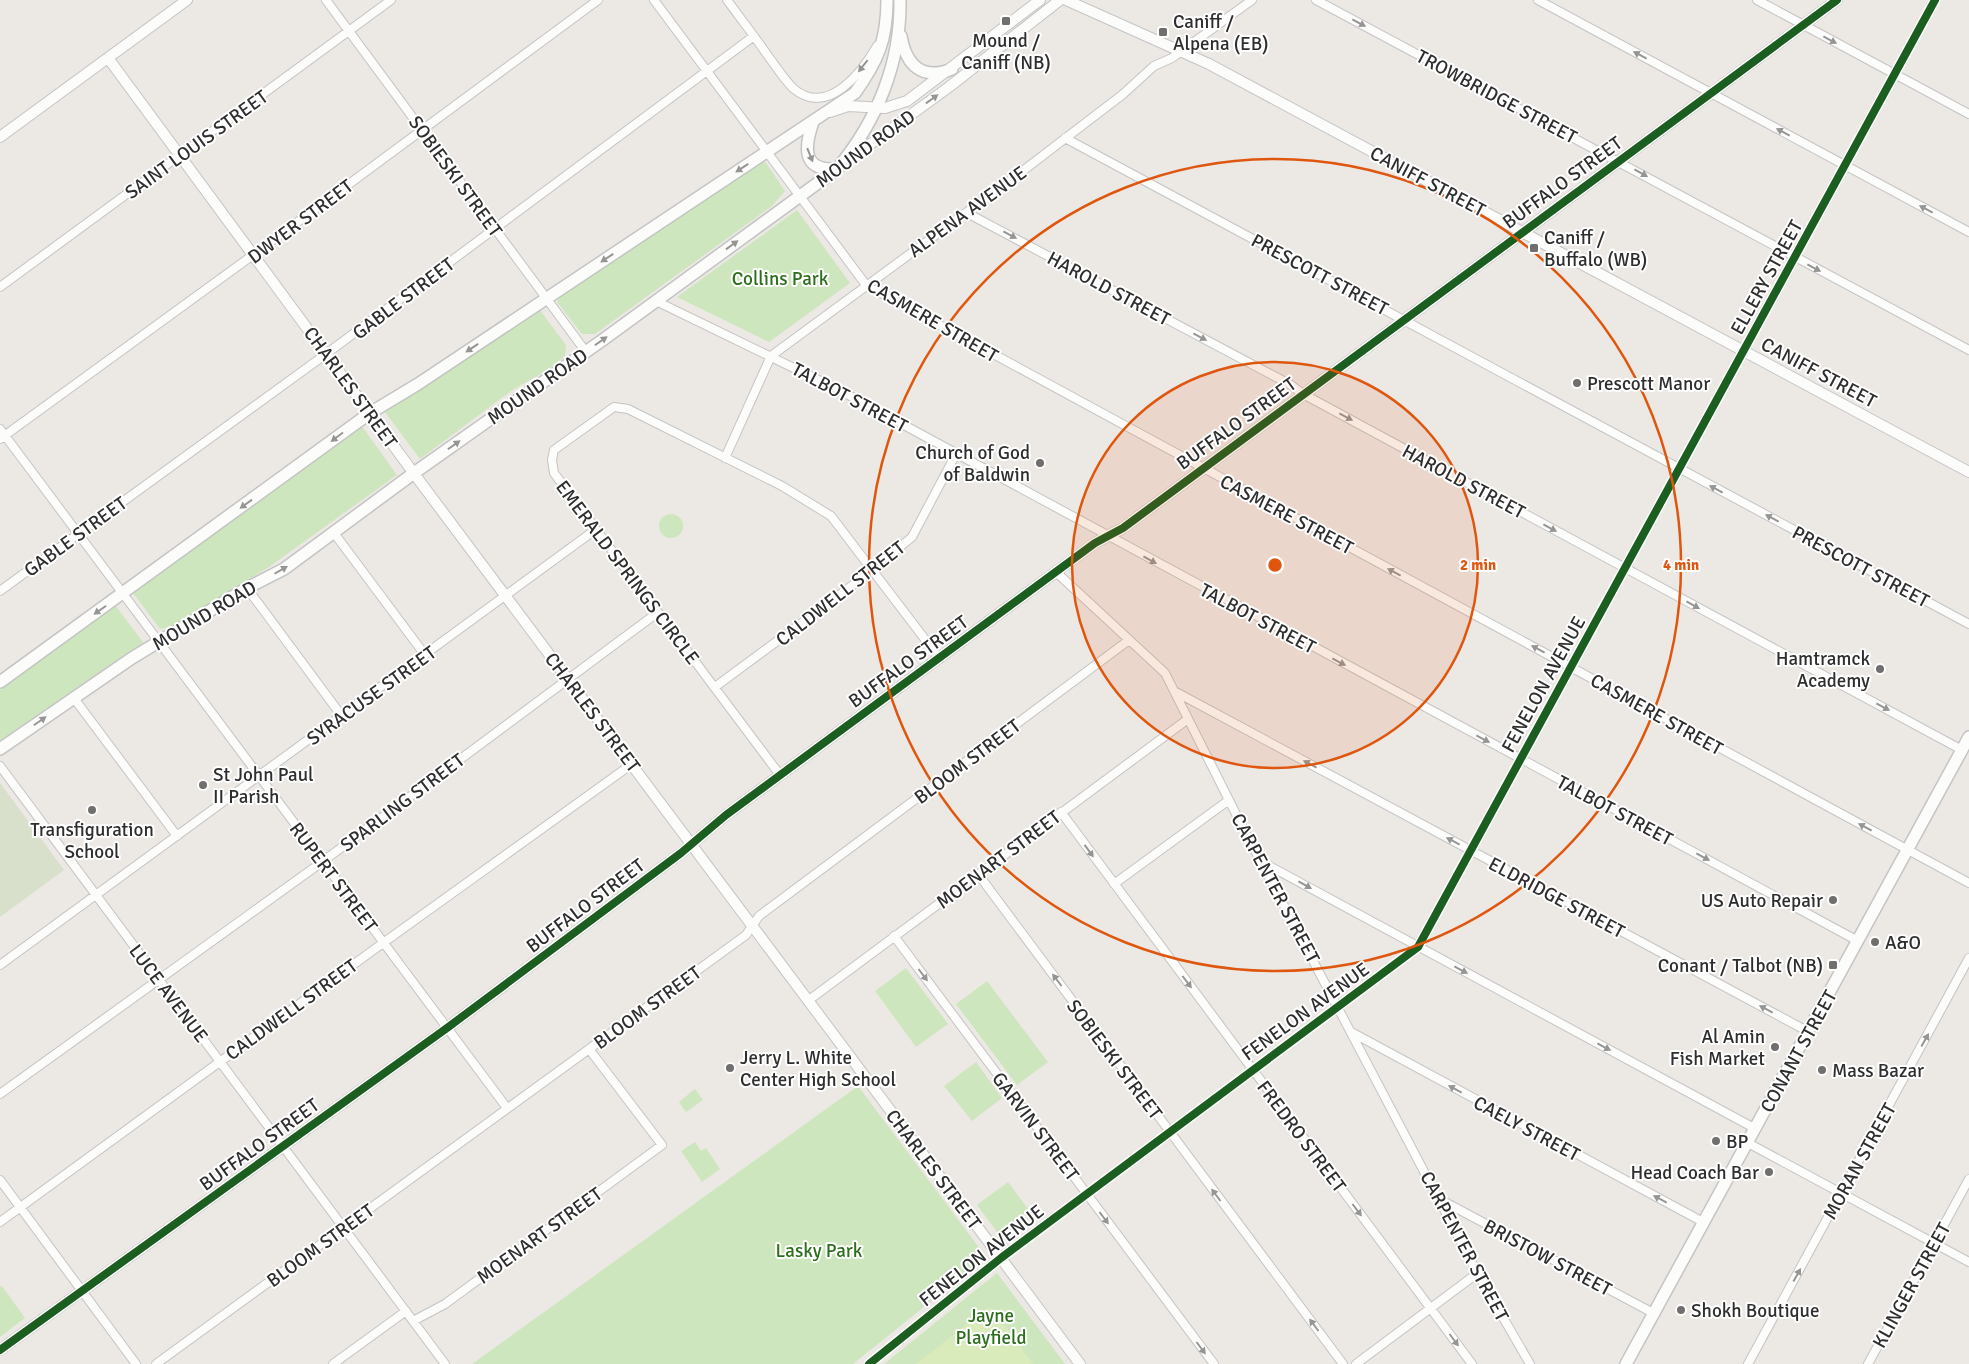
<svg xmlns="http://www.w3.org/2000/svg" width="1969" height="1364" font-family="Signika,sans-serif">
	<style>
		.green { fill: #cee6be }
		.cemetery { fill: #d8e0cc }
		.pitch { fill: #d9eabb }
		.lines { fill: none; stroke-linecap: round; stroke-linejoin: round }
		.minor-casing { stroke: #c5c4c5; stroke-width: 10 }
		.tertiary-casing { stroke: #c5c4c5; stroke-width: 12 }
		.secondary-casing { stroke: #c5c4c5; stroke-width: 14 }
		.minor { stroke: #fcfcfb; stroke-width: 8 }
		.tertiary { stroke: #fcfcfb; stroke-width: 10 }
		.secondary { stroke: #fcfcfb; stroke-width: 11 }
		.cycleway-casing { stroke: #fff; stroke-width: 11 }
		.cycleway { stroke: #1b5e20; stroke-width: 8 }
		.oneway { fill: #959594 }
		.ring { fill: none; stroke: #df570e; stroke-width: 2.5 }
		.poi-dot { fill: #706f6e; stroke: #fff; stroke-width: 2 }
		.labels { text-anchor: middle; stroke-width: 4; stroke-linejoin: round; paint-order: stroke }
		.poi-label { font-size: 19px; fill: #2e2e2e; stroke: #fff; text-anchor: start }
		.street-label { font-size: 19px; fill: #2e2e2e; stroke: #fff }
		.park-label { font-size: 19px; fill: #2c6e1b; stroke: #fff }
		.centre { fill: #df570e; stroke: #fff; stroke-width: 2.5 }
		.ring-label { font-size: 15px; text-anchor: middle; font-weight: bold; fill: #df570e; stroke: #fff; stroke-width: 4; stroke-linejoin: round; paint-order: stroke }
	</style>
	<rect width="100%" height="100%" fill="#ece8e4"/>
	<path class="green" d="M762,161L766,163L785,191L772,206L595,334H582L557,302L561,296Z
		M797,210L850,283L769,342L677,297Z
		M539,309L566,345L565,356L549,369L511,391L420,459L385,412Z
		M361,425L397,475L269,567L170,627L160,629L133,593Z
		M659 526a12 12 0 1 1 24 0a12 12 0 1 1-24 0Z
		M115,605L143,642L139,647L0,743V690Z
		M906,968L948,1024L916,1047L875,991Z
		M987,981L1048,1062L1017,1085L956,1004Z
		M976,1062L1002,1098L972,1121L944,1086Z
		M858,1086L986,1257L853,1364H472Z
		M695,1089L703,1100L686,1112L679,1102Z
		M695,1142L701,1151L706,1148L720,1169L702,1182L681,1151Z
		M1008,1182L1029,1210L998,1233L977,1205Z
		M997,1273L1065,1364H884Z
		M2,1286L25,1318L0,1337V1287Z"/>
	<path class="cemetery" d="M0,783L64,870L0,917Z"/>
	<path class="pitch" d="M987,1308H992L1033,1364H916Z"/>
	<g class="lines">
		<defs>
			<path id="minor" d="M326,0L586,352
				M654,0L866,285L1969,883
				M727,0C741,19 755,37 768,56C776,66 784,80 794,89C828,117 862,72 877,46
				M1316,0L1969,350
				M1538,0L1969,232
				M1757,0L1969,114
				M1065,138L1969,624
				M967,213L1291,385L1303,394L1962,750
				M0,287L391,0
				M656,301L841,391L1858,941
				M0,429L507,1108
				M0,439L253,255L598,0
				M725,458L771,356L1016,176L1122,95L1154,66L1172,58L1252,0
				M334,533L425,655
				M1056,572L1165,673L1240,822L1479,1276L1530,1364
				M247,588L341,715
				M0,591L326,354L754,36
				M715,687L861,579L912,537L956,454
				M1174,691L1809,1032
				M73,697L177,836
				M0,766L445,1364
				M780,775L554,473L552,460L554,450L614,407L628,409L782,486L831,516L940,659
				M1061,812L1472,1364
				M1262,862L1756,1129
				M978,874L1343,1364
				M1114,884L1229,800
				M894,936L1214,1364
				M0,965L595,530
				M809,1000L1188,719
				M1353,1033L1703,1222
				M0,1094L322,862L657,613
				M1748,1143L1969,1262
				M0,1180L136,1364
				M1441,1200L1655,1314
				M0,1222L383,943L632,764
				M413,1321L445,1304L662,1145L589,1049
				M156,1364L746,935L759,916L1129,640
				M333,1364L406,1311
				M869,1364L1001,1258L1418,947L1935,0
				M1356,1364L1471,1278L1479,1276V1274
				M1748,1364L1969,958
				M1868,1364L1969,1179"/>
			<path id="tertiary" d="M1066,0L1209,64L1969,472
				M108,58L421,483L1080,1364
				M830,112L848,106L885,108L907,101L1040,0
				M0,137L187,0
				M843,164L949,87L1060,0
				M0,1350L447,1028L681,853L726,815L1095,543L1123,528L1837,0"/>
			<path id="secondary" d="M901,36C906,65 922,81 952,69
				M813,122C804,148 802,171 837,169
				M0,682L370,413L418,384L855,93C878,61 887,40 887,0
				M0,749L132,658L247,588L284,569L414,473L604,339L837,169C877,121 901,63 900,0
				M1626,1364L1969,737"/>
		</defs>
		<use href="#minor" class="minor-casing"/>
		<use href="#tertiary" class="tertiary-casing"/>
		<use href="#secondary" class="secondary-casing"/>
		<use href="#minor" class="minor"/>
		<use href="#tertiary" class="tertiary"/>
		<use href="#secondary" class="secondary"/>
		<defs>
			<path id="cycleway" d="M0,1350L447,1028L681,853L726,815L1095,543L1123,528L1837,0
				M869,1364L1001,1258L1418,947L1935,0"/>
		</defs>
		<use href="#cycleway" class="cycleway-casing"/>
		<use href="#cycleway" class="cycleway"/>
	</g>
	<defs><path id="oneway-solid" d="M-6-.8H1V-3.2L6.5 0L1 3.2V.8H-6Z" transform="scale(1.25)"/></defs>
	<g class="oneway">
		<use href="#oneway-solid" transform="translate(1359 23) rotate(28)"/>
		<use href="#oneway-solid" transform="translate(1830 40) rotate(28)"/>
		<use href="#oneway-solid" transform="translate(1640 55) rotate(-152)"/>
		<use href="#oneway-solid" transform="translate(863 66) rotate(128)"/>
		<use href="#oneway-solid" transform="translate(932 99) rotate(-36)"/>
		<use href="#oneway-solid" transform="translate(1783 132) rotate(-152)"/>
		<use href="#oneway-solid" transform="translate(810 155) rotate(68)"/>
		<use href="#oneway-solid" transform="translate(742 168) rotate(147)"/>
		<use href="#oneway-solid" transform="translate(1641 173) rotate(29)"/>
		<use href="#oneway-solid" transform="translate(1926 209) rotate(-152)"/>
		<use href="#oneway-solid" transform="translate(1010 235) rotate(28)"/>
		<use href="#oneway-solid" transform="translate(732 245) rotate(-36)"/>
		<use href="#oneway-solid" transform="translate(607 258) rotate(147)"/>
		<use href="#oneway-solid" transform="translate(1814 268) rotate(28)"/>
		<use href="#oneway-solid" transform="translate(1200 337) rotate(28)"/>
		<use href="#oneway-solid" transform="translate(601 341) rotate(-35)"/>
		<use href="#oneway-solid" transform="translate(472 348) rotate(146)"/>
		<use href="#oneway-solid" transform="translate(1346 417) rotate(28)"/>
		<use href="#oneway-solid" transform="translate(337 437) rotate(143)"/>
		<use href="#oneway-solid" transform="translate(454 445) rotate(-35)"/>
		<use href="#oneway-solid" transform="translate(1716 489) rotate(-152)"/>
		<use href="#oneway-solid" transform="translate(246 504) rotate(144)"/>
		<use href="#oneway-solid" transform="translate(1772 518) rotate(-152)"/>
		<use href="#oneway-solid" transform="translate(1550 528) rotate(28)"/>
		<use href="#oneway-solid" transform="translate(1150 560) rotate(29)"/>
		<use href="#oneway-solid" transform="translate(281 570) rotate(-30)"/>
		<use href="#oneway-solid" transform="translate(1394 572) rotate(-152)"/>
		<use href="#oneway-solid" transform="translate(1693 605) rotate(29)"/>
		<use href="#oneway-solid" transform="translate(100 610) rotate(145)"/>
		<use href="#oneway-solid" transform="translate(1538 649) rotate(-152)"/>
		<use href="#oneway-solid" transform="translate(1339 662) rotate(28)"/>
		<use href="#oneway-solid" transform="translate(1883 707) rotate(28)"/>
		<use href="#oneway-solid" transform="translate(40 721) rotate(-35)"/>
		<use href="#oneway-solid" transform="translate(1483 739) rotate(28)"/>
		<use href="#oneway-solid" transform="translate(1310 764) rotate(-152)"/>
		<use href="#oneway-solid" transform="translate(1865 827) rotate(-152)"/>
		<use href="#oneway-solid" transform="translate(1453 841) rotate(-152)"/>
		<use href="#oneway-solid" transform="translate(1089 851) rotate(54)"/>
		<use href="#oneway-solid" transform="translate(1703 857) rotate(28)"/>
		<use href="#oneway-solid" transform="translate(1305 885) rotate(29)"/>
		<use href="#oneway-solid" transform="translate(1461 970) rotate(28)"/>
		<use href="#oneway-solid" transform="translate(923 975) rotate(53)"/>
		<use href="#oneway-solid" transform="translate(1057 980) rotate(-127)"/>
		<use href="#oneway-solid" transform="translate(1187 982) rotate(53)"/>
		<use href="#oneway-solid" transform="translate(1766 1009) rotate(-152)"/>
		<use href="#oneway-solid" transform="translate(1925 1040) rotate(-61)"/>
		<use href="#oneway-solid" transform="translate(1604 1047) rotate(28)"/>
		<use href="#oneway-solid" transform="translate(1455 1089) rotate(-152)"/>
		<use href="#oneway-solid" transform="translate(1216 1195) rotate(-127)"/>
		<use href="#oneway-solid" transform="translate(1660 1199) rotate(-152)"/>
		<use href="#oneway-solid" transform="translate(1357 1210) rotate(53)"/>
		<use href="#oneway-solid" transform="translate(1104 1218) rotate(53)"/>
		<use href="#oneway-solid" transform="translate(1797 1275) rotate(-61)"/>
		<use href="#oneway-solid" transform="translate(1314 1325) rotate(-127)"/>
		<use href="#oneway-solid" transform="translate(1454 1340) rotate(53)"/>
		<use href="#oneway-solid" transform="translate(1201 1348) rotate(53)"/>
	</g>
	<circle cx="1275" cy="565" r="203" fill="#df570e" fill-opacity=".12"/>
	<g class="ring">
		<circle cx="1275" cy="565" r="203"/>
		<circle cx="1275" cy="565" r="406"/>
	</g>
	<g class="poi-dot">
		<rect x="1001" y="16" width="10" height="10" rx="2.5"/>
		<rect x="1158" y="27" width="10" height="10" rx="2.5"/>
		<rect x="1529" y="243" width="10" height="10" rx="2.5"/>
		<circle cx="1577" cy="383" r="5"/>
		<circle cx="1040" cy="463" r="5"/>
		<circle cx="1880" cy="669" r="5"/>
		<circle cx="203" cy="785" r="5"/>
		<circle cx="92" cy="810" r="5"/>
		<circle cx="1833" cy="900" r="5"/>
		<circle cx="1875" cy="942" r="5"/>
		<rect x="1828" y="960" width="10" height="10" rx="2.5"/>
		<circle cx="1775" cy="1047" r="5"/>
		<circle cx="730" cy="1068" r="5"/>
		<circle cx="1822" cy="1070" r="5"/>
		<circle cx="1716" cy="1141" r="5"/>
		<circle cx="1769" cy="1172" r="5"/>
		<circle cx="1681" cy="1310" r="5"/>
	</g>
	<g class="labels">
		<g class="poi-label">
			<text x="1173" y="28">Caniff /<tspan x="1173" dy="22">Alpena (EB)</tspan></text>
			<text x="1006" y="47" text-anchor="middle">Mound /<tspan x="1006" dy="22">Caniff (NB)</tspan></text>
			<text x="1544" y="244">Caniff /<tspan x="1544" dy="22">Buffalo (WB)</tspan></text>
			<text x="1587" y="390">Prescott Manor</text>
			<text x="1030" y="459" text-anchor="end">Church of God<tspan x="1030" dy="22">of Baldwin</tspan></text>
			<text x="1870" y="665" text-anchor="end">Hamtramck<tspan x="1870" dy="22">Academy</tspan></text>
			<text x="213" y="781">St John Paul<tspan x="213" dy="22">II Parish</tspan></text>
			<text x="92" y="836" text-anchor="middle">Transfiguration<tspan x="92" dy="22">School</tspan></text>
			<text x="1823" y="907" text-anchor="end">US Auto Repair</text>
			<text x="1885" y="949">A&amp;O</text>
			<text x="1823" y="972" text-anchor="end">Conant / Talbot (NB)</text>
			<text x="1765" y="1043" text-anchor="end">Al Amin<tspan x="1765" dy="22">Fish Market</tspan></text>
			<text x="740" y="1064">Jerry L. White<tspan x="740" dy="22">Center High School</tspan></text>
			<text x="1832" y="1077">Mass Bazar</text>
			<text x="1726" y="1148">BP</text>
			<text x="1759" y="1179" text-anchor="end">Head Coach Bar</text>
			<text x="1691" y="1317">Shokh Boutique</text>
		</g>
		<g class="street-label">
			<text transform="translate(1497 96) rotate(28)" y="7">TROWBRIDGE STREET</text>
			<text transform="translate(196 144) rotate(-36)" y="7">SAINT LOUIS STREET</text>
			<text transform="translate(865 148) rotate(-36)" y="7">MOUND ROAD</text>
			<text transform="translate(456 176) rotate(54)" y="7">SOBIESKI STREET</text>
			<text transform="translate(1428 181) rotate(28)" y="7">CANIFF STREET</text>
			<text transform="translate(1562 182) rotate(-36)" y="7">BUFFALO STREET</text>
			<text transform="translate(967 211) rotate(-36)" y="7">ALPENA AVENUE</text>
			<text transform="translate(300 221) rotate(-37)" y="7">DWYER STREET</text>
			<text transform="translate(1320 274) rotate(28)" y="7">PRESCOTT STREET</text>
			<text transform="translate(1766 277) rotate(-61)" y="7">ELLERY STREET</text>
			<text transform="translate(1109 288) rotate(28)" y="7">HAROLD STREET</text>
			<text transform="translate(403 298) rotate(-37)" y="7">GABLE STREET</text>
			<text transform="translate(933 320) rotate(30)" y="7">CASMERE STREET</text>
			<text transform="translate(1819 372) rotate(28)" y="7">CANIFF STREET</text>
			<text transform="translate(537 386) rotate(-35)" y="7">MOUND ROAD</text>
			<text transform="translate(351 387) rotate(54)" y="7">CHARLES STREET</text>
			<text transform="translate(850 397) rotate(28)" y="7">TALBOT STREET</text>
			<text transform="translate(1236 423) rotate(-36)" y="7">BUFFALO STREET</text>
			<text transform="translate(1464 481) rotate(28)" y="7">HAROLD STREET</text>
			<text transform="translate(1287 514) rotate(28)" y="7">CASMERE STREET</text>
			<text transform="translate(75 536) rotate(-36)" y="7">GABLE STREET</text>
			<text transform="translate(1861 566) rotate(28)" y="7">PRESCOTT STREET</text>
			<text transform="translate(628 572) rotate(53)" y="7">EMERALD SPRINGS CIRCLE</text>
			<text transform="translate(840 593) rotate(-38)" y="7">CALDWELL STREET</text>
			<text transform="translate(204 615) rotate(-31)" y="7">MOUND ROAD</text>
			<text transform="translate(1258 618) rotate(28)" y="7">TALBOT STREET</text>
			<text transform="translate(908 661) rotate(-36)" y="7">BUFFALO STREET</text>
			<text transform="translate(1543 684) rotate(-61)" y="7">FENELON AVENUE</text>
			<text transform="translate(371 695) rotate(-36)" y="7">SYRACUSE STREET</text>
			<text transform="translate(593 712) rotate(53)" y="7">CHARLES STREET</text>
			<text transform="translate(1657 714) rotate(29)" y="7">CASMERE STREET</text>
			<text transform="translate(967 761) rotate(-37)" y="7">BLOOM STREET</text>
			<text transform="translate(402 802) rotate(-37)" y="7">SPARLING STREET</text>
			<text transform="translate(1615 810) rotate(28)" y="7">TALBOT STREET</text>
			<text transform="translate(998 859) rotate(-37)" y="7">MOENART STREET</text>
			<text transform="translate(334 877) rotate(53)" y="7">RUPERT STREET</text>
			<text transform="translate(1276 888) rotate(62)" y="7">CARPENTER STREET</text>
			<text transform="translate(1557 897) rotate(28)" y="7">ELDRIDGE STREET</text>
			<text transform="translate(585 905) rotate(-37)" y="7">BUFFALO STREET</text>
			<text transform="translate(169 993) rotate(53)" y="7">LUCE AVENUE</text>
			<text transform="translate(647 1007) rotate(-36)" y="7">BLOOM STREET</text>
			<text transform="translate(291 1009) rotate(-36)" y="7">CALDWELL STREET</text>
			<text transform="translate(1305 1011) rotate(-36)" y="7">FENELON AVENUE</text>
			<text transform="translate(1798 1051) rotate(-61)" y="7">CONANT STREET</text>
			<text transform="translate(1115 1059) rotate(53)" y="7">SOBIESKI STREET</text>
			<text transform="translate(1036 1126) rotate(53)" y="7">GARVIN STREET</text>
			<text transform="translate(1527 1128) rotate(28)" y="7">CAELY STREET</text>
			<text transform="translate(1302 1136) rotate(53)" y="7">FREDRO STREET</text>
			<text transform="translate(259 1144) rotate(-36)" y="7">BUFFALO STREET</text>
			<text transform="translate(1859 1161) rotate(-61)" y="7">MORAN STREET</text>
			<text transform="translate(934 1169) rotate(53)" y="7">CHARLES STREET</text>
			<text transform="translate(539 1235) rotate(-36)" y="7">MOENART STREET</text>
			<text transform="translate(320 1245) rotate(-36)" y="7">BLOOM STREET</text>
			<text transform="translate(1465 1246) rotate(62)" y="7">CARPENTER STREET</text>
			<text transform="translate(981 1255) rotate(-38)" y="7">FENELON AVENUE</text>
			<text transform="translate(1548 1257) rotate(28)" y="7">BRISTOW STREET</text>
			<text transform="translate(1911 1285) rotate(-61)" y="7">KLINGER STREET</text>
		</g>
		<g class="park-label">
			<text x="780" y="285">Collins Park</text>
			<text x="819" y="1257">Lasky Park</text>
			<text x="991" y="1322">Jayne<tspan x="991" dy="22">Playfield</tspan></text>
		</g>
	</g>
	<circle cx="1275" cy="565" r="8" class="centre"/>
	<g class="ring-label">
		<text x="1478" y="570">2 min</text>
		<text x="1681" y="570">4 min</text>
	</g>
</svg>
